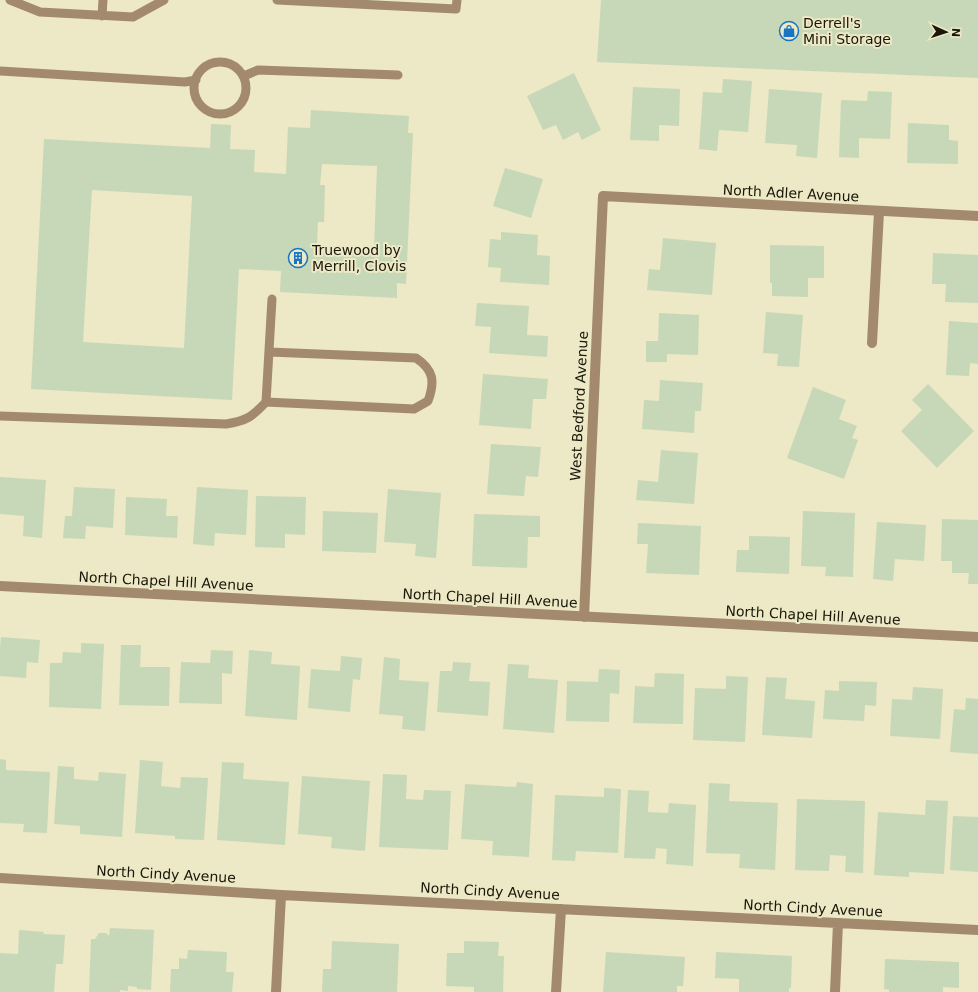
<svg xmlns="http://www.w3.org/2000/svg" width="978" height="992" font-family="'DejaVu Sans',sans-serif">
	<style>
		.building { fill: #c7d8b8; fill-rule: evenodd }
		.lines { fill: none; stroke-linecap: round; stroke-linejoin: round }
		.lane { stroke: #a38a6c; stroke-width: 9 }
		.street { stroke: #a38a6c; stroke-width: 10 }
		.labels { text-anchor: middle; stroke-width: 4; stroke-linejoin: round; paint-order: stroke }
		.poi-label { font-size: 14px; fill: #19170a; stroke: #ede8c5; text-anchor: start }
		.street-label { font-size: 14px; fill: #19170a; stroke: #ede8c5 }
	</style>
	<rect width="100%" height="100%" fill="#ede8c5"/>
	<path class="building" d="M601,0H978V78L597,62Z
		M574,73L601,130L582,140L578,132L563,140L556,125L543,130L527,96Z
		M723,79L752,81L748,132L719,130L717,151L699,149L703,92L722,93Z
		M633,87L680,89L679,126L659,125V141L630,140Z
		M769,89L822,93L817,158L796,156L797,145L765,143Z
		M868,91L892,92L890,139L859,138V158L839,157L841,100L867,101Z
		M311,110L409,116L408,133H413L406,284L397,283V298L280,292L281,271L239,269L232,400L31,389L44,139L210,148L211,124L231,125L230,149L255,150L254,172L286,174L288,127L310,128ZM322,164L377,166L374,248L317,246L318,222H324L325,185H320ZM92,190L192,196L184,348L83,342Z
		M908,123L949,125V140L958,141V164L907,163Z
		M505,168L543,179L531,218L493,206Z
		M501,232L538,235L537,255L550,256L549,285L500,282L501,268L488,267L490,239L501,240Z
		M663,238L716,243L712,295L647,290L649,269L660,270Z
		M770,245L824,246V278H808V297L772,296V283H770Z
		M933,253L978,255V303L945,302L946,284H932Z
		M477,303L529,306L527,335L548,336L547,357L489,353L491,327L475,326Z
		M766,312L803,315L799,367L777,366L778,354L763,353Z
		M659,313L699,315L698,355L667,354V362H646V341H658Z
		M949,321L978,323V364L970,363L969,376L946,375Z
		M483,374L548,379L546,399H533L531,429L479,425Z
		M660,380L703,383L701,411H695L694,433L642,429L644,400L659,401Z
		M928,384L974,431L937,468L901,431L922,410L912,400Z
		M813,387L846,400L839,419L857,426L852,438L858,440L844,479L787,458Z
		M491,444L541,447L538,477L526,476L524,496L487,494Z
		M661,450L698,453L694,504L636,500L638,480L658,482Z
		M0,477L46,480L42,538L23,536L24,516L0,514Z
		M74,487L115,489L113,528L86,526L85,539L63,538L65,516H72Z
		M197,487L248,490L246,535L215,533L214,546L193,544Z
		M388,489L441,493L436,558L415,556L416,544L384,542Z
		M256,496L306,497L305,535L285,534V548L255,547Z
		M126,497L167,499L166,516H178L177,538L125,535Z
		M323,511L378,513L376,553L322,551Z
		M803,511L855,513L853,577L825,576L826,567L801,566Z
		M474,514L540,516V537H528L527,568L472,566Z
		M942,519L978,520V584H968L969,573H952V561H941Z
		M877,522L926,525L924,561L895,559L893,581L873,579Z
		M638,523L701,526L699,575L646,573L648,544H637Z
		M749,536L790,537L789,574L736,572L737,550H749Z
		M1,637L40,640L38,663L27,662L26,678L0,676V648Z
		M81,643L104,644L101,709L49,707L50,663H62L63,652L81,653Z
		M121,645H141L140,667H170L169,706L119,705Z
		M211,650L233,651L232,674L222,673V704L179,703L181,662L210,663Z
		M249,650L272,652L271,664L300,666L297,720L245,716Z
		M341,656L362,658L360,680L353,679L350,712L308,708L311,669L340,671Z
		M384,657L400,659L399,680L429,682L425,731L402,729L403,716L379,714Z
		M453,662L471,663L469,681L490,682L488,716L437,712L440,671H452Z
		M508,664L529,665L528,678L558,680L554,733L503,729Z
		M599,669L620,670L619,694L610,693L609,722L566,721L567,681L598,682Z
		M655,673L684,674L683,724L633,723L635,686L654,687Z
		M726,676L748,677L745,742L693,740L695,688L726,689Z
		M766,677L787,678L785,699L815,701L812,738L762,735Z
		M839,681L877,682L876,706L865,705L864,721L823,719L825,690L839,691Z
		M913,687L943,689L940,739L890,736L892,699L912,700Z
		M966,698L978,699V754L950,752L954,709L965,710Z
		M0,759L6,760V770L50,772L47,833L23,832L24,824L0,823Z
		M140,760L163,762L161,786L180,788L181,777L208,778L204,840L175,839V836L135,833Z
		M222,762L244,763L243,779L289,782L285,845L217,840Z
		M58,766L74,767V779L98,781L99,772L126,774L122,837L80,834V826L54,824Z
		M383,774L407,775L406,799L423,800L424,790L451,791L448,850L379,847Z
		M302,776L370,781L365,851L331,848L332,837L298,834Z
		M517,782L533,784L529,857L492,855L493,841L461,839L465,784L516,787Z
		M709,783L730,784L729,801L778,803L775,870L739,868L740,854L706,853Z
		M604,788L621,789L618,853L576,851L575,861L552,860L555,795L604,797Z
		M628,790L649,791L648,812L668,813L669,803L696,805L693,866L666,864L667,849L656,848L655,859L624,858Z
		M797,799L865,801L863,873L845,872L846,856L830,855L829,871L795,870Z
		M926,800L948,801L944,874L909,872V877L874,875L878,812L925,815Z
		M953,816L978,817V872L950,870Z
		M110,928L154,930L151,990L137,989V987L128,986V991L120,990V992H89L91,939H95L99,933H106L109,936Z
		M19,930L44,932L43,934L65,935L63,964H56L54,992H0V953L18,954Z
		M332,941L399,944L397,992H322L323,969H331Z
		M464,941L499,942L498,956H504L503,992H474V987L446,986L447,953H464Z
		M188,950L227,952L226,972H234L232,992H170L171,969H179V958L187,959Z
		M606,952L685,957L683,986H677V992H603Z
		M716,952L792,956L791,988H789V992H739V979L715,978Z
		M885,959L959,962V988L943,987V992H889V990L884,989Z"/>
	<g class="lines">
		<path class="lane" d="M10,0L40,12L133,17L164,0
			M277,0L456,9L457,0
			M102,16L103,0
			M194 88a26 26 0 1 1 52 0a26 26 0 1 1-52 0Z
			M0,71L185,82L196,80
			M244,76L258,70L398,75
			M266,402L414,409L428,401C435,382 434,370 416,358L269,352
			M0,416L226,424C246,421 252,417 266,402L272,299"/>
		<path class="street" d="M872,343L879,212
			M0,586L978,637
			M584,617L603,196L978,216
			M0,878L281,895L978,930
			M276,992L281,895
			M556,992L561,909
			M835,992L838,923"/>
	</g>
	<defs>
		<symbol id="shop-ring" viewBox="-11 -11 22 22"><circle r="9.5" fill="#ede8c5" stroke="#1975c2" stroke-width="1.5"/><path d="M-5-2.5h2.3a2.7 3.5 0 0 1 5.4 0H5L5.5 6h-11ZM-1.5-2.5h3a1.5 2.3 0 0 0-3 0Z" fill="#1975c2"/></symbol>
		<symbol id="building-ring" viewBox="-11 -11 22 22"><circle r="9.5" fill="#ede8c5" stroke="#1975c2" stroke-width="1.5"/><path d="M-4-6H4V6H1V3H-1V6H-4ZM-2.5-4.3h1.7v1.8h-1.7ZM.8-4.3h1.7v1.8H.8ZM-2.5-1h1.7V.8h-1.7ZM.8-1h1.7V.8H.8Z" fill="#1975c2"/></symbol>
	</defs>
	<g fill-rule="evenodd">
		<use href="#shop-ring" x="778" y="20" width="22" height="22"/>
		<use href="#building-ring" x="287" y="247" width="22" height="22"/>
	</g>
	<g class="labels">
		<g class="poi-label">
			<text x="803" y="28">Derrell's<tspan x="803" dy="16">Mini Storage</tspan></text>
			<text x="312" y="255">Truewood by<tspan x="312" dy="16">Merrill, Clovis</tspan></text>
		</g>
		<g class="street-label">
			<text transform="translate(791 193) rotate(3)" y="5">North Adler Avenue</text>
			<text transform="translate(579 406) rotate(-87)" y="5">West Bedford Avenue</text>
			<text transform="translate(166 581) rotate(3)" y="5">North Chapel Hill Avenue</text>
			<text transform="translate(490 598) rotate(3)" y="5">North Chapel Hill Avenue</text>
			<text transform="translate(813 615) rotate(3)" y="5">North Chapel Hill Avenue</text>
			<text transform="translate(166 874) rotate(3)" y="5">North Cindy Avenue</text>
			<text transform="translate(490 891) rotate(3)" y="5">North Cindy Avenue</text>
			<text transform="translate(813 908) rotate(3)" y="5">North Cindy Avenue</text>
		</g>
	</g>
	<g transform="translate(946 32) rotate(93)" stroke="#ede8c5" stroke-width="3" paint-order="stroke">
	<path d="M0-3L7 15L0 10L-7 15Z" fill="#19170a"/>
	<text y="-6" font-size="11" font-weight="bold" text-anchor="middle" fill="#19170a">N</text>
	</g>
</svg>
